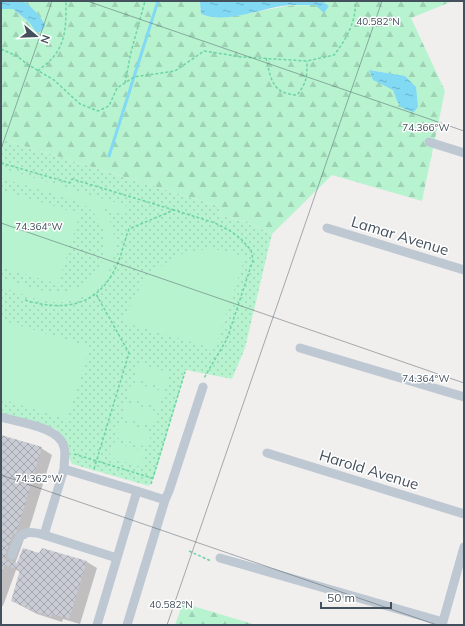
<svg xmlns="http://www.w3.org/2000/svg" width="465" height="626" font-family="Mulish,sans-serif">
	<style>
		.forest { fill: url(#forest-firs); fill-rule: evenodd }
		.park { fill: url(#park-dots) }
		.pitch { fill: #b8f3d0 }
		.water { fill: url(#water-ripples) }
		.shadow { fill: #0003 }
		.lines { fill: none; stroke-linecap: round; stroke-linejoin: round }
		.stream { stroke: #81d9f4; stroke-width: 3 }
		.building { fill: url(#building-cross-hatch) }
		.path { stroke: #6cd4a3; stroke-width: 1.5; stroke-dasharray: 3 2; stroke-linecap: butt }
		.minor { stroke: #bdc8d2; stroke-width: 9 }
		.ticks { fill: none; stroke: #44515d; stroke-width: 1; stroke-opacity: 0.45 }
		.labels { text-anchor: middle; stroke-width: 3; stroke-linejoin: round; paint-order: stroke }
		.street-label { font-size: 15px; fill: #44515d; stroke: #fff }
		.ticks-label { font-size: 10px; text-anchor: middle; fill: #44515d; stroke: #fff; stroke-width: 3; stroke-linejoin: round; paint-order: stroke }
	</style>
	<defs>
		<pattern id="forest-firs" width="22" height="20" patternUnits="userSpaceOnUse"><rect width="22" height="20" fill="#b8f3d0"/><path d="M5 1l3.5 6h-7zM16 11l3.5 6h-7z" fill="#9fd2b5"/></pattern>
		<pattern id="park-dots" width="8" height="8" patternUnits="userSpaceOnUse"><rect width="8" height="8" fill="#b8f3d0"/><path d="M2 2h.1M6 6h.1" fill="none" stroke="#9fd2b5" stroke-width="1.8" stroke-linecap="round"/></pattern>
		<pattern id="water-ripples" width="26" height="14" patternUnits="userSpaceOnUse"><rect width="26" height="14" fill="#81d9f4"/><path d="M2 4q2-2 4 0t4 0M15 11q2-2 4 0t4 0" fill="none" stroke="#6bb2c9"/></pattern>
		<pattern id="building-cross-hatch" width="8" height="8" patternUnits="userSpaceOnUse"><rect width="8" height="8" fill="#c9ccd4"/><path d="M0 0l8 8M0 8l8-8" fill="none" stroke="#a5a8af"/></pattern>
	</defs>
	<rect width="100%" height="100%" fill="#f1eeee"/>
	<path class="forest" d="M21,1H202L200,2L201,14C223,23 264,9 287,6C300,4 311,7 324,2L322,1H453L411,18L445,91L422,201L332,175L272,234L246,222L221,216L218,206L1,139V9H13L29,22L36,32L37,13ZM369,70L387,73L399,106L393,90Z
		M183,603L256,625H175Z"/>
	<path class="park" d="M1,139L218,206L221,216L246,222L272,234L245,348L232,379L186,370L155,475L149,486L72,464L56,429L1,413Z"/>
	<path class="pitch" d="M1,168L127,206L125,215L102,208C130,244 110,298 63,302C42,304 21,293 1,287V277C19,283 45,295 63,292C104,287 121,233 87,207C77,199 63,197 51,193C34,188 18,183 1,178Z
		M1,190L80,214L58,284L1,267Z
		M208,249L226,251L245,257L215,349L123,322L133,298L147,278L164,264L186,252Z
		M1,320L90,347L67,419L1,399Z
		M138,363L170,373L165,388L134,378Z
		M132,382L164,392L159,407L127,397Z
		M126,402L158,412L153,427L121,417Z
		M120,422L152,432L147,447L115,437Z
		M114,442L146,452L141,467L109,457Z"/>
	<path class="water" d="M1,1C7,1 15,0 21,1C29,3 43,18 45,26L40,32H36L29,22L13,9H1Z
		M202,1H322L329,6L324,13L315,5C306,5 298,5 290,5C263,7 227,25 201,14L200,2Z
		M369,70L405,76L416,87L418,107L414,112C399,109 398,104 393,90L373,80Z"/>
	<path class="shadow" d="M1,436L41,448L52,455L26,539H24L15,564L40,554L42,549L87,562L97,568L80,624L63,619L62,622L37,614L12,601L21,572L16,570L3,606L1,605Z"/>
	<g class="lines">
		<path class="stream" d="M109,156L158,1"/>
	</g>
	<path class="building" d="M1,435L42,447L16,534L13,533L4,559L17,563L23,548L39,553L42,548L87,561L69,619L52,614L51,617L25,608L26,607L11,601L20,570L5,565L1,575Z"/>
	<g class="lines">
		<path class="path" d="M1,49L17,56L27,64L54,80L80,104L98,111L109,106L117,88L134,77L175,71L204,51L242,57L307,61L334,55C346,40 357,20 355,1
			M266,58C271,79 272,94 297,95C307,83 307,76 307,61
			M38,71C43,66 50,62 54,56C67,40 66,20 66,1
			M125,83L131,52L145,1
			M1,163L70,183L72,179L174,210
			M25,300C64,312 98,306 116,267C122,255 124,241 129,229L174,210L215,223L232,232L241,239L251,250L253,260L227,339L204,378
			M74,454L152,478
			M94,469L129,353L96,294
			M151,484L185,372
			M189,551L211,561"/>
		<path class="minor" d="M429,142L464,153
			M327,228L464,270
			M300,348L464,397
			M1,417C18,422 60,427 64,447C66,453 64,462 64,469L137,491L97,625
			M267,453L464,514
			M64,469L44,535L117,558
			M137,491L165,500
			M12,555C18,535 22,528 44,535
			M220,558L443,622
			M127,625L165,500L169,491L203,387
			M442,625L464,547"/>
	</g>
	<path class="ticks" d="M87,1L464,131M1,149L52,1M1,223L464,383M1,475L437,625M167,625L382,1"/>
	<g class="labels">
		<g class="street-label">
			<text transform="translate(400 236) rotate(17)" y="5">Lamar Avenue</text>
			<text transform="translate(369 470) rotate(17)" y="5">Harold Avenue</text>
		</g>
	</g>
	<g class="ticks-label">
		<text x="378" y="25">40.582°N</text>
		<text x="426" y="131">74.366°W</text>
		<text x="39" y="230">74.364°W</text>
		<text x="426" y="382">74.364°W</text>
		<text x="39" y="482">74.362°W</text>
		<text x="171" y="608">40.582°N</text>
	</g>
	<rect width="465" height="626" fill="none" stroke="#44515d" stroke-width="4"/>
	<g transform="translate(36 36) rotate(109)" stroke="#ffffff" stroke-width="3" paint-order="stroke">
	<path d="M0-3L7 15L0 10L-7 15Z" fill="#44515d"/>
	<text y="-6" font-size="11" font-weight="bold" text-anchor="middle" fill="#44515d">N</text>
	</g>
	<path d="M321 602v6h70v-6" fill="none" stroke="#44515d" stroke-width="2"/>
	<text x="327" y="602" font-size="12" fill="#44515d" stroke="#ffffff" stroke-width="3" paint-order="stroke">50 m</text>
</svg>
